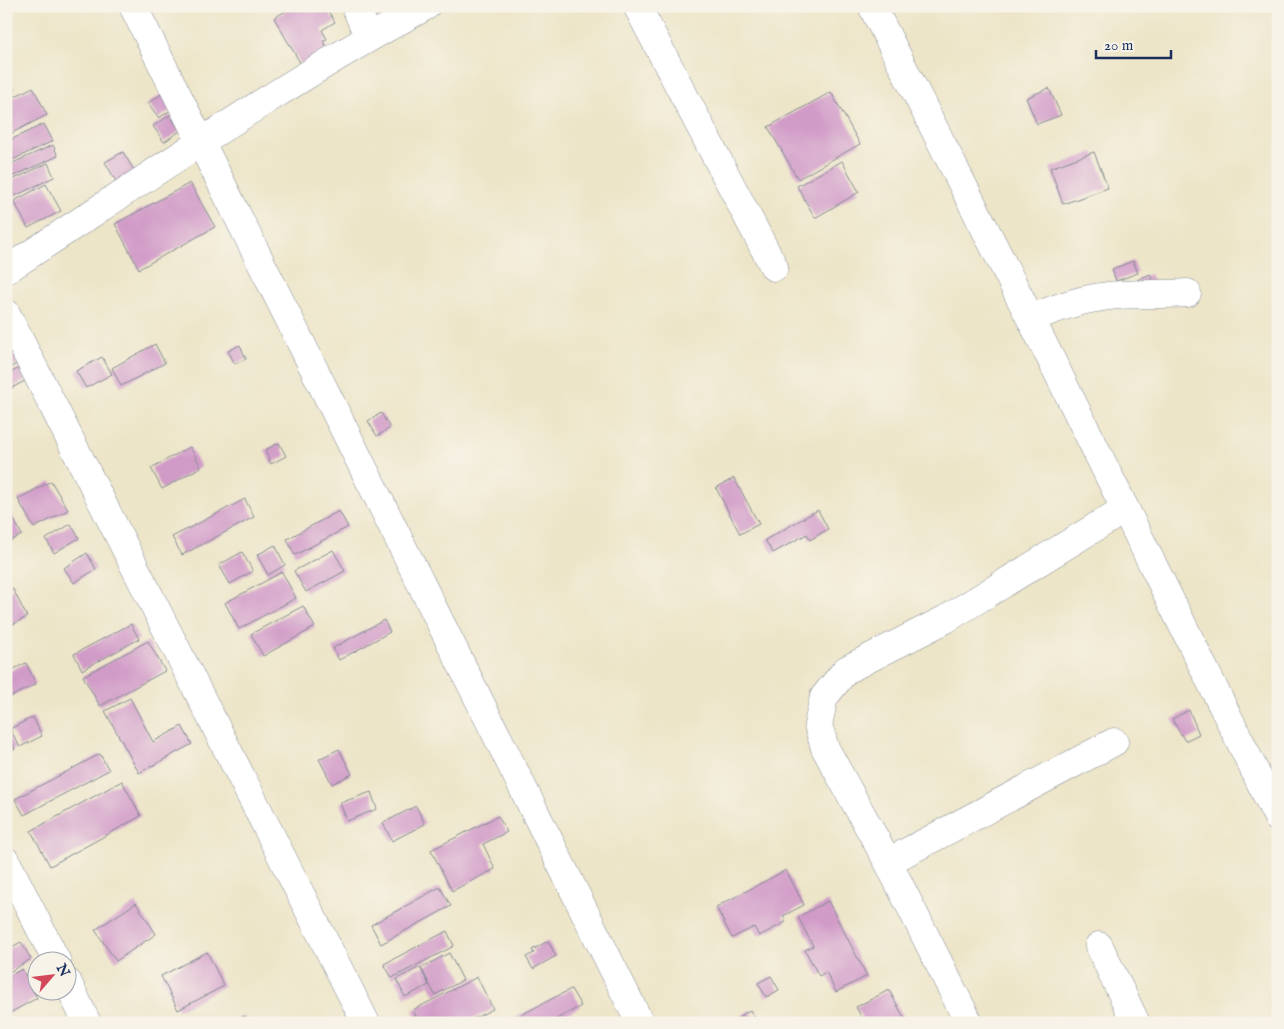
<svg xmlns="http://www.w3.org/2000/svg" width="1284" height="1029" font-family="'IM FELL English',serif">
	<style>
		.building { fill: #d19bc8 }
		.lines { fill: none; stroke-linecap: round; stroke-linejoin: round }
		.minor-casing { stroke: #848a93; stroke-width: 29 }
		.minor { stroke: #fff; stroke-width: 28 }
	</style>
	<rect width="100%" height="100%" fill="#f7f3e8"/>
	<filter id="ink" filterUnits="userSpaceOnUse"><feTurbulence type="fractalNoise" baseFrequency=".02" numOctaves="2"/><feDisplacementMap in="SourceGraphic" scale="10" xChannelSelector="R" yChannelSelector="G"/><feConvolveMatrix kernelMatrix="1 2 1 2 8 2 1 2 1" color-interpolation-filters="sRGB"/></filter>
	<filter id="wash" filterUnits="userSpaceOnUse"><feTurbulence type="fractalNoise" baseFrequency=".0096" numOctaves="4" result="noise"/><feDisplacementMap in="SourceGraphic" scale="20" xChannelSelector="R" yChannelSelector="G"/><feGaussianBlur stdDeviation="1.12" result="paint"/><feColorMatrix in="noise" values="0 0 0 0 0 0 0 0 0 0 0 0 0 0 0 0 0 1.4 0 .05"/><feComposite in="paint" operator="in"/></filter>
	<g filter="url(#wash)">
		<rect width="100%" height="100%" fill="#ede5c8"/>
		<g id="blocks">
			<path class="building" d="M294,6H320L323,11L327,9L335,22L322,30L327,39L323,41L329,51L302,66L274,18Z
				M6,75L14,90L6,94Z
				M33,87L47,115L6,136V101Z
				M1049,88L1061,115L1037,124L1026,98Z
				M831,92L860,144L798,179L768,127Z
				M163,93L174,108L159,118L148,103Z
				M170,115L180,131L164,142L153,126Z
				M44,124L53,141L8,162L6,159V142Z
				M53,145L58,156L7,179L6,166Z
				M123,152L138,177L120,188L105,162Z
				M1094,152L1108,188L1063,204L1050,168Z
				M842,161L859,192L815,218L797,186Z
				M48,163L54,177L15,196L8,182Z
				M190,183L215,227L139,269L115,224Z
				M46,184L61,211L28,228L14,201Z
				M1133,261L1138,273L1116,281L1112,269Z
				M1150,274L1154,283L1142,289L1137,280Z
				M6,339L23,360L6,370Z
				M155,344L165,363L121,386L112,368Z
				M240,345L246,359L235,364L228,351Z
				M102,357L112,374L86,388L76,371Z
				M29,363L36,375L6,391V375Z
				M381,413L390,428L377,436L368,421Z
				M279,443L286,456L271,464L265,450Z
				M190,447L201,467L162,489L151,468Z
				M734,478L759,524L740,534L716,488Z
				M51,481L68,510L34,528L18,499Z
				M245,499L254,517L182,555L172,537Z
				M9,510L22,535L6,543V511Z
				M818,510L828,529L810,540L807,534L773,553L765,540Z
				M339,511L348,527L295,555L287,539Z
				M71,524L79,538L54,553L46,539Z
				M275,545L285,565L268,575L257,555Z
				M333,550L345,571L306,592L294,571Z
				M242,552L253,571L230,584L219,565Z
				M87,553L96,569L74,583L64,568Z
				M282,572L296,598L239,629L225,603Z
				M13,589L27,617L6,628V593Z
				M303,606L315,627L263,656L251,634Z
				M384,620L390,632L339,660L333,648Z
				M131,624L139,639L82,670L74,654Z
				M148,641L165,671L100,706L83,676Z
				M26,663L36,684L6,699V673Z
				M130,698L153,742L182,726L192,744L139,773L105,711Z
				M1189,710L1199,734L1185,741L1172,719Z
				M33,717L42,736L20,747L10,729Z
				M6,730L15,749L6,754Z
				M339,749L352,774L332,784L319,759Z
				M100,754L109,770L24,815L15,799Z
				M122,781L141,816L50,866L31,831Z
				M371,792L377,809L347,821L340,803Z
				M416,806L425,824L392,841L383,823Z
				M498,816L507,832L483,844L495,869L452,891L431,850Z
				M786,870L804,905L783,916L786,922L759,936L754,927L732,938L716,907Z
				M440,887L451,906L381,944L371,925Z
				M828,901L867,976L836,992L826,972L819,976L805,950L813,946L798,917Z
				M136,903L156,934L116,961L95,930Z
				M447,931L454,946L392,978L384,964Z
				M548,941L556,956L533,969L526,957L534,953L532,950Z
				M21,942L31,959L6,974V950Z
				M207,952L224,986L178,1010L161,976Z
				M449,953L463,980L435,995L421,968Z
				M420,967L429,985L405,997L396,979Z
				M22,969L37,998L6,1015V978Z
				M771,976L779,990L766,997L758,983Z
				M477,977L493,1009L465,1023H419L413,1010Z
				M571,989L581,1006L549,1023H515L513,1019Z
				M889,990L907,1023H859L863,1020L856,1007Z
				M750,1010L756,1020L751,1023H742L739,1017Z
				M244,1016L248,1023H231Z"/>
		</g>
	</g>
	<g filter="url(#ink)">
		<use href="#blocks" fill-opacity="0" stroke="#848a93" stroke-width="1"/>
		<g class="lines">
			<defs>
				<path id="minor" d="M133,6L640,1023
					M355,6L369,37
					M637,6L774,267
					M872,6L1051,359L1278,818
					M6,270C144,180 281,85 426,6
					M6,313L366,1023
					M1031,319C1057,307 1081,299 1109,296C1135,293 1161,295 1187,293
					M6,861L57,962
					M888,862L1114,742
					M1099,946L1136,1023
					M68,983L87,1023
					M969,1023L888,862L825,748L818,725L824,697L846,670L946,619L1125,509"/>
			</defs>
			<use href="#minor" class="minor-casing"/>
			<use href="#minor" class="minor"/>
		</g>
	</g>
	<rect width="1284" height="1029" fill="none" stroke="#f7f3e8" stroke-width="25"/>
	<g transform="translate(52 976) rotate(62)"><circle r="24" fill="#f7f3e8" stroke="#9fa5b1"/>
	<path d="M0-4L9 19L0 12L-9 19Z" fill="#d1495b"/>
	<text y="-8" font-size="14" font-weight="bold" text-anchor="middle" fill="#1b2f5e">N</text>
	</g>
	<path d="M1096 50v8h75v-8" fill="none" stroke="#1b2f5e" stroke-width="2.5"/>
	<text x="1104" y="50" font-size="15" fill="#1b2f5e" stroke="#f7f3e8" stroke-width="4" paint-order="stroke">20 m</text>
</svg>
